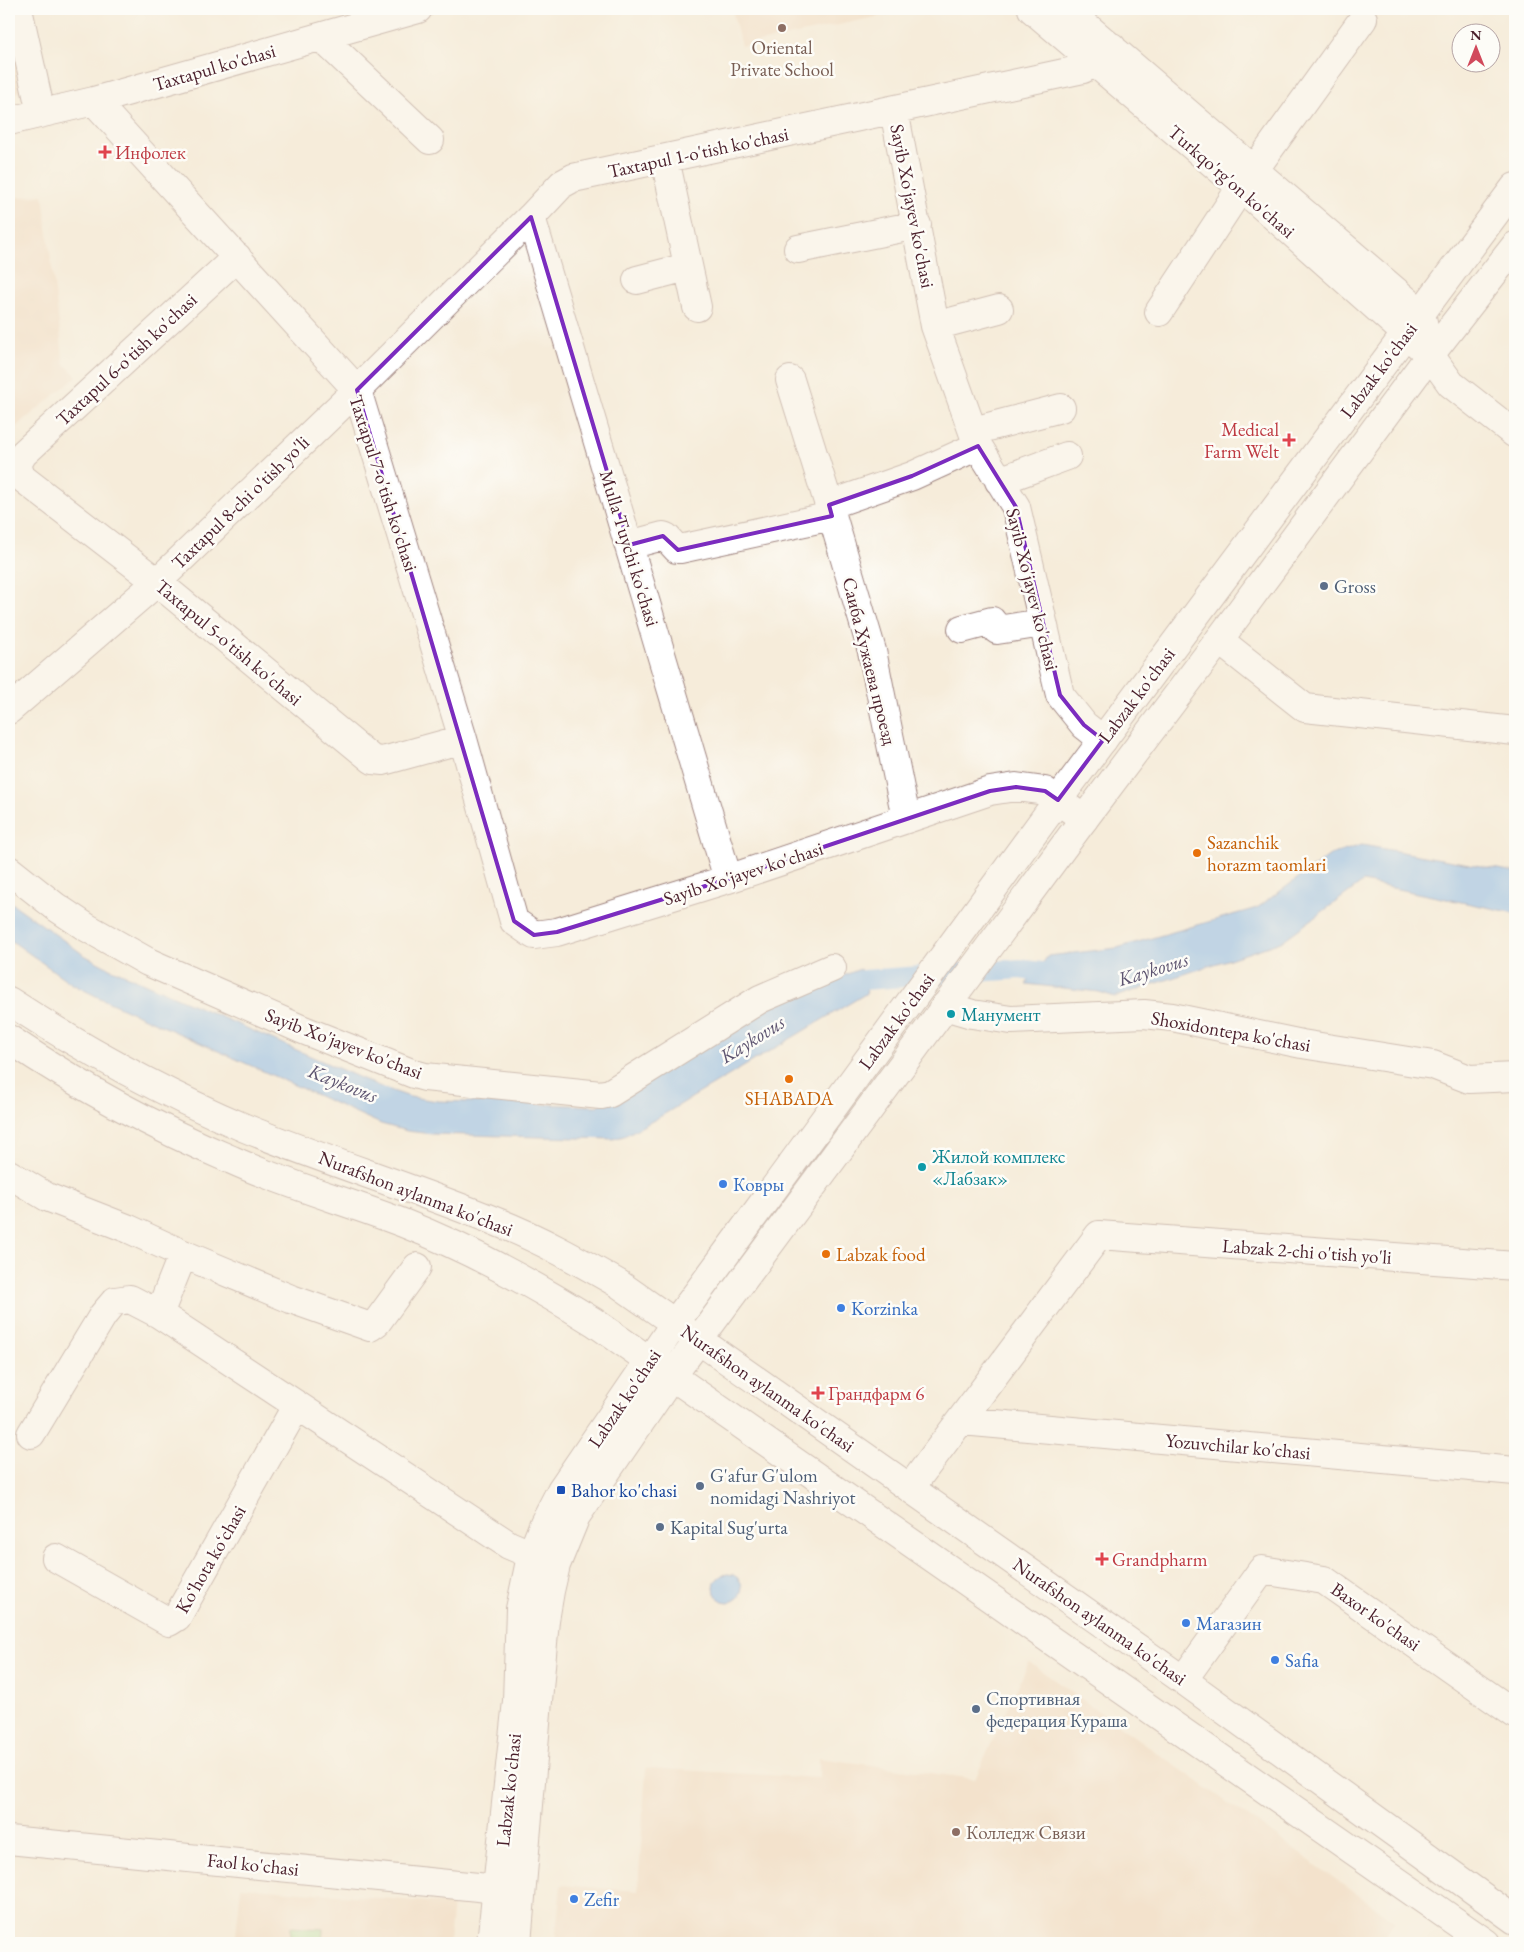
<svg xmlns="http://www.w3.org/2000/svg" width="1524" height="1952" font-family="'EB Garamond',serif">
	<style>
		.built { fill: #efd6bb }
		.green { fill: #9ed688; stroke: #747a5a }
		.water { fill: #80b7ef; stroke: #656b8d }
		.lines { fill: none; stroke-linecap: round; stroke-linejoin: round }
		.canal { stroke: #80b7ef; stroke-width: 20 }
		.minor-casing { stroke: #a08682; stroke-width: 30 }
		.major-casing { stroke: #a08682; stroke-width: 30 }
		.minor { stroke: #fff; stroke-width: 28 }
		.major { stroke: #fff; stroke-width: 28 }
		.marked { fill: none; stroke: #7b2cbf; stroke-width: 4; stroke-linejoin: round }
		.education-dot { fill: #8d6e63; stroke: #fdfcf7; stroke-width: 2 }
		.health-dot { fill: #e0444e; stroke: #fdfcf7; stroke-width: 2 }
		.service-dot { fill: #5c6f8a; stroke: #fdfcf7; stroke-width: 2 }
		.food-dot { fill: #e8710a; stroke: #fdfcf7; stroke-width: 2 }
		.culture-dot { fill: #0f9aa8; stroke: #fdfcf7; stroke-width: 2 }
		.shop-dot { fill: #3f7fe0; stroke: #fdfcf7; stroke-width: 2 }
		.transit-dot { fill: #1a4fb4; stroke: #fdfcf7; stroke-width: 2 }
		.labels { text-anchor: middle; stroke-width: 5; stroke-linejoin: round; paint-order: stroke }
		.education-label { font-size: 19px; fill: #785e54; stroke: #fdfcf7 }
		.street-label { font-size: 19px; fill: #4a1f2b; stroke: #fdfcf7 }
		.health-label { font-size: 19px; fill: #be3a42; stroke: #fdfcf7; text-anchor: start }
		.service-label { font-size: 19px; fill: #4e5e75; stroke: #fdfcf7; text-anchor: start }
		.food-label { font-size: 19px; fill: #c56008; stroke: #fdfcf7; text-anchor: start }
		.culture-label { font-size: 19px; fill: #0d838f; stroke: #fdfcf7; text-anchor: start }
		.shop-label { font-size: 19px; fill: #366cbe; stroke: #fdfcf7; text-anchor: start }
		.transit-label { font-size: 19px; fill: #164399; stroke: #fdfcf7; text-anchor: start }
		.water-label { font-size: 20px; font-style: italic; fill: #5d5470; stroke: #fdfcf7 }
	</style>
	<rect width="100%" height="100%" fill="#fdfcf7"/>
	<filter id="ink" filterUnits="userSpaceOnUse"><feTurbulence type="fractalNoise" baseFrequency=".02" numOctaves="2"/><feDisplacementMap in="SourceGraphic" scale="10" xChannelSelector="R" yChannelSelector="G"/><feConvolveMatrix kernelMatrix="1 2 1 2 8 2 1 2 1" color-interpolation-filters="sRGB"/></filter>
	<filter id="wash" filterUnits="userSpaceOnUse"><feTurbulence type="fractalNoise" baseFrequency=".0096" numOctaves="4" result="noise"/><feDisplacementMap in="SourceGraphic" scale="20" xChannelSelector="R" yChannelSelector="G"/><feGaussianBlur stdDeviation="1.12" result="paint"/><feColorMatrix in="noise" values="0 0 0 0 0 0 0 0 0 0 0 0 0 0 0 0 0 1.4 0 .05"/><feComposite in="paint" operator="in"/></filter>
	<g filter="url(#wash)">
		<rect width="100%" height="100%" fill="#f6ecda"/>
		<path class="built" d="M732,9H913L741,46Z
			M9,25L25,91L12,93L13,98L9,99Z
			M43,195L64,364L77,376L9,433V198Z
			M1029,1662L1395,1921L1379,1943H555L561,1885L638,1891L646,1768L819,1778V1758L975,1779Z
			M241,1887L453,1904L449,1943H235Z"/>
		<path class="green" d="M291,1927L323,1929L322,1943H290Z"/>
		<path class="water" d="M1362,845L1515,872V913L1363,882L1281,942L1115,997L1099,992L1026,984L1048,956L1117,948L1257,908L1330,855Z
			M9,901L84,955L105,966L381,1087L410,1097L438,1101L597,1106L776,1003L860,969L867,993L656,1119L624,1136L613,1139L432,1134L407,1131L381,1124L100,998L72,984L9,939Z
			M714 1588a14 14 0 1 1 28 0a14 14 0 1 1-28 0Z"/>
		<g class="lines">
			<path class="canal" d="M837,991L863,980L1020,969L1062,975"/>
		</g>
	</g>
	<g filter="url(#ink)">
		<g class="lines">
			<defs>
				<path id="minor" d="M18,9L41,113
					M1032,9L1242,188L1430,355L1451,384L1515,434
					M1066,9L1421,313L1426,336
					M321,37L430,140
					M94,101L357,390L463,739L514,921L534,935L557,932L728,879L990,791L1016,787L1045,791L1084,819
					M894,110L935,326L978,446L1016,507L1060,695L1084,725L1103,740
					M9,121L94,101L418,9
					M665,159L697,307
					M531,217L728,879
					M798,249L917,225
					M237,257L23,454L17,464L21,477L157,582L373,760L383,761L463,739
					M637,280L687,267
					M1159,312L1234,198L1363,19
					M935,326L999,309
					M790,380L829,505L872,651L906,818
					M973,431L1061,408
					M999,481L1067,456
					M829,505L912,476L978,446
					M629,545L663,536L666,537L677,549H680L832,516
					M962,629L992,621L997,630L1043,623
					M1219,640L1305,708L1515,731
					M9,710L157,582L357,390L531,217L562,184L573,178L1083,69L1094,63L1112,47
					M9,870L56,907L86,927L148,962L301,1029L414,1074L425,1077L601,1095L610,1093L760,999L832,968
					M945,1006L972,1014L1011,1020L1144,1014L1172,1017L1302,1044L1433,1065L1469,1079L1515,1077
					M9,1174L47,1197L129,1229L183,1254L291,1299L370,1327L377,1322L417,1267
					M159,1314L509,1545L554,1564
					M962,1421L1515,1471
					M31,1434L103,1315L115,1301L130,1299L159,1314L183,1254
					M910,1488L1099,1235L1515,1266
					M56,1558L169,1622L177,1617L297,1405
					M1183,1680L1262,1570L1324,1580L1515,1714
					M9,1840L498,1889"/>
				<path id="major" d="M9,1001C84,1050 163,1093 245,1128C328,1162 414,1188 497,1222C540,1239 579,1261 619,1284L1183,1680L1515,1920
					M9,1039C79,1086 154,1127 232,1160C287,1185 346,1201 403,1223C470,1249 533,1284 594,1322L1486,1943
					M491,1943L517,1701L520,1609L531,1556L544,1523L561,1490L675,1323L720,1262L1058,800L1515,187
					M517,1943L545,1620L550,1591L556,1565L576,1516L672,1376L1084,819L1219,640L1430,355L1515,246"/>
			</defs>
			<use href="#minor" class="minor-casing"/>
			<use href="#major" class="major-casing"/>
			<use href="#minor" class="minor"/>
			<use href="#major" class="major"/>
		</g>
	</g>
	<path d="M0 0H1524V1952H0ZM531,217L629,545L663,536L678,550L832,516L829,505L912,476L978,446L1016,507L1060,695L1084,725L1103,740L1058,800L1045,791L1016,787L990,791L728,879L557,932L534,935L514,921L357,390Z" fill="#f6ecda" fill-opacity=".55" fill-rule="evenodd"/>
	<path class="marked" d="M531,217L629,545L663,536L678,550L832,516L829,505L912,476L978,446L1016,507L1060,695L1084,725L1103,740L1058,800L1045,791L1016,787L990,791L728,879L557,932L534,935L514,921L357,390Z"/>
	<g class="education-dot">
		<circle cx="782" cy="28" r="5"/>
		<circle cx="956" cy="1832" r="5"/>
	</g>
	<g class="health-dot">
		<path d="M102.5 144.5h5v5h5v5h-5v5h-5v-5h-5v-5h5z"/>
		<path d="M1286.5 432.5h5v5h5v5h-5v5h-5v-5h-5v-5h5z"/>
		<path d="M815.5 1385.5h5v5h5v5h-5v5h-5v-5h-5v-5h5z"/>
		<path d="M1099.5 1551.5h5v5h5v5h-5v5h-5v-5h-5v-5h5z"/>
	</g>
	<g class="service-dot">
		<circle cx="1324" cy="586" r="5"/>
		<circle cx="700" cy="1486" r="5"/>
		<circle cx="660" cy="1527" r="5"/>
		<circle cx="976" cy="1709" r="5"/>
	</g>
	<g class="food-dot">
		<circle cx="1197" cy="853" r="5"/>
		<circle cx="789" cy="1079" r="5"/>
		<circle cx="826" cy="1254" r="5"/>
	</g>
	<g class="culture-dot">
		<circle cx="951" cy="1014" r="5"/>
		<circle cx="922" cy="1167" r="5"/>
	</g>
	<g class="shop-dot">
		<circle cx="723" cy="1184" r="5"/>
		<circle cx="841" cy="1308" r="5"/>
		<circle cx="1186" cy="1623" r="5"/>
		<circle cx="1275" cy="1660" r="5"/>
		<circle cx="574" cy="1899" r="5"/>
	</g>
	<rect class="transit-dot" x="556" y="1485" width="10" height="10" rx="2.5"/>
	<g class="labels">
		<g class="education-label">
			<text x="782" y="54">Oriental<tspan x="782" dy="22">Private School</tspan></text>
			<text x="966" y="1839" text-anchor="start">Колледж Связи</text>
		</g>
		<g class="street-label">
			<text transform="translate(214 67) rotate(-16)" y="7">Taxtapul ko'chasi</text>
			<text transform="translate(698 152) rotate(-12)" y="7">Taxtapul 1-o'tish ko'chasi</text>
			<text transform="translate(1232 181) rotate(41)" y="7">Turkqo'rg'on ko'chasi</text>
			<text transform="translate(913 206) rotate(79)" y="7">Sayib Xo'jayev ko'chasi</text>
			<text transform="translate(126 359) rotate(-43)" y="7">Taxtapul 6-o'tish ko'chasi</text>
			<text transform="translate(1378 370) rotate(-53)" y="7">Labzak ko'chasi</text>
			<text transform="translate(384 483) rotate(72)" y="7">Taxtapul 7-o'tish ko'chasi</text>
			<text transform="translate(240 502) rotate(-44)" y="7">Taxtapul 8-chi o'tish yo'li</text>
			<text transform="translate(630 548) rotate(73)" y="7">Mulla Tuychi ko'chasi</text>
			<text transform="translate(1033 589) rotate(76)" y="7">Sayib Xo'jayev ko'chasi</text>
			<text transform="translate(229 642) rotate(40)" y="7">Taxtapul 5-o'tish ko'chasi</text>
			<text transform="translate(870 661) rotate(76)" y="7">Саиба Хужаева проезд</text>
			<text transform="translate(1136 695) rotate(-53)" y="7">Labzak ko'chasi</text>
			<text transform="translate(743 873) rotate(-18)" y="7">Sayib Xo'jayev ko'chasi</text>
			<text transform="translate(896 1021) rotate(-54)" y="7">Labzak ko'chasi</text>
			<text transform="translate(1231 1031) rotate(10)" y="7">Shoxidontepa ko'chasi</text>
			<text transform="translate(344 1043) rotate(21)" y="7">Sayib Xo'jayev ko'chasi</text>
			<text transform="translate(416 1193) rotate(21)" y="7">Nurafshon aylanma ko'chasi</text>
			<text transform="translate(1307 1251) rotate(4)" y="7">Labzak 2-chi o'tish yo'li</text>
			<text transform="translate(768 1388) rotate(35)" y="7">Nurafshon aylanma ko'chasi</text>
			<text transform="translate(624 1398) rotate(-56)" y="7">Labzak ko'chasi</text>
			<text transform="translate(1238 1446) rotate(5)" y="7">Yozuvchilar ko'chasi</text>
			<text transform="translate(210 1559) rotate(-60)" y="7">Koʻhota koʻchasi</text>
			<text transform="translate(1376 1616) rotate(35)" y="7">Baxor ko'chasi</text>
			<text transform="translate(1100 1621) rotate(35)" y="7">Nurafshon aylanma ko'chasi</text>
			<text transform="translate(508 1790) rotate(-84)" y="7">Labzak ko'chasi</text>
			<text transform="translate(253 1864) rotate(6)" y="7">Faol ko'chasi</text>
		</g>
		<g class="health-label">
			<text x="115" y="159">Инфолек</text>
			<text x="1279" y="436" text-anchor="end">Medical<tspan x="1279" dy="22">Farm Welt</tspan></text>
			<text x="828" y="1400">Грандфарм 6</text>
			<text x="1112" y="1566">Grandpharm</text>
		</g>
		<g class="service-label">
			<text x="1334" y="593">Gross</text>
			<text x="710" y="1482">G'afur G'ulom<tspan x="710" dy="22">nomidagi Nashriyot</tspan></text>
			<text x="670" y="1534">Kapital Sug'urta</text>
			<text x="986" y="1705">Спортивная<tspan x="986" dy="22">федерация Кураша</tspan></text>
		</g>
		<g class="food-label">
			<text x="1207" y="849">Sazanchik<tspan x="1207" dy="22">horazm taomlari</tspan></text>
			<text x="789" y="1105" text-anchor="middle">SHABADA</text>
			<text x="836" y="1261">Labzak food</text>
		</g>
		<g class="culture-label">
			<text x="961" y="1021">Манумент</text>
			<text x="932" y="1163">Жилой комплекс<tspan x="932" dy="22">«Лабзак»</tspan></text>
		</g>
		<g class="shop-label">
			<text x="733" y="1191">Ковры</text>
			<text x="851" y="1315">Korzinka</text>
			<text x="1196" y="1630">Магазин</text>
			<text x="1285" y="1667">Safia</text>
			<text x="584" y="1906">Zefir</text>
		</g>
		<g class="transit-label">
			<text x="571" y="1497">Bahor ko'chasi</text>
		</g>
		<g class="water-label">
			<text transform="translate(1153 969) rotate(-17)" y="7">Kaykovus</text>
			<text transform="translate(752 1039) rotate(-32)" y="7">Kaykovus</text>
			<text transform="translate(343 1083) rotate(22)" y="7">Kaykovus</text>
		</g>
	</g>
	<rect width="1524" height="1952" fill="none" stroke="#fdfcf7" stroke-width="30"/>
	<g transform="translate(1476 48)"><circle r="24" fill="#fdfcf7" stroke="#b5a4a5"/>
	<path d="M0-4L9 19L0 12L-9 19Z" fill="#d1495b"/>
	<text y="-8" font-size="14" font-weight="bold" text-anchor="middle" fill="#4a1f2b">N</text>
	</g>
</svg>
